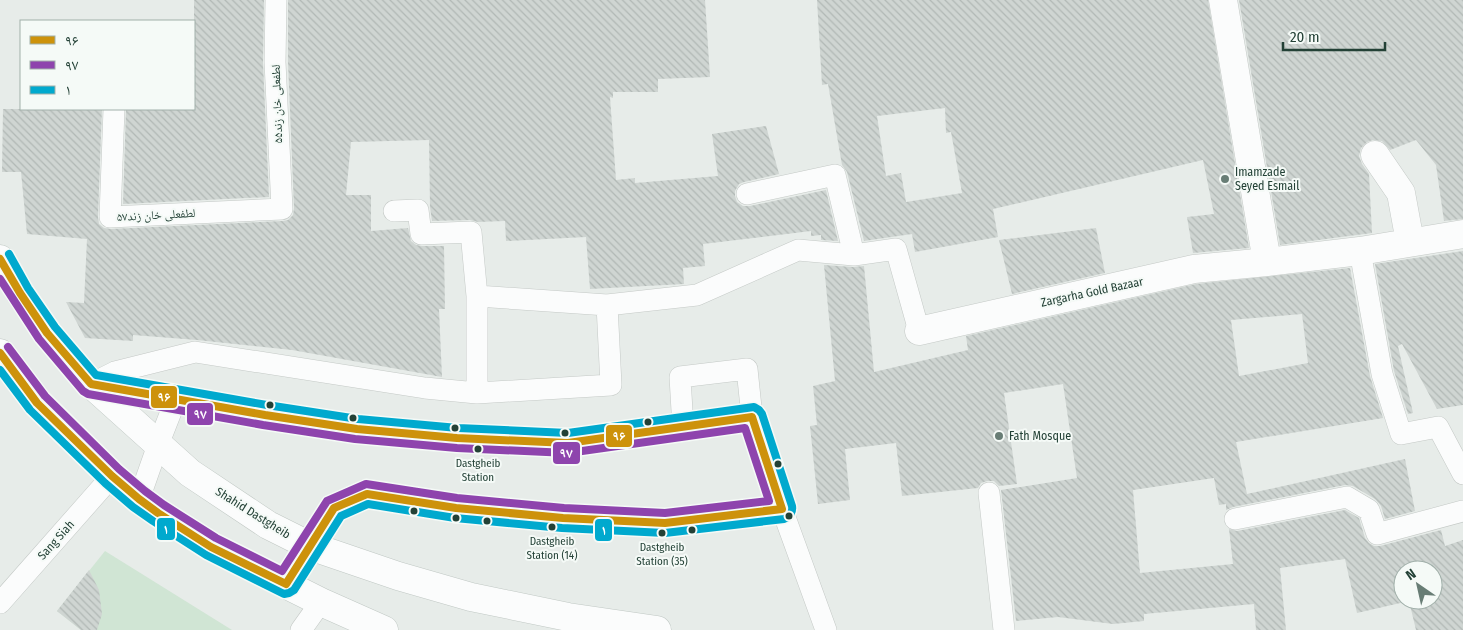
<svg xmlns="http://www.w3.org/2000/svg" width="1463" height="630" font-family="'Fira Sans Condensed','Noto Naskh Arabic',sans-serif">
	<style>
		.park { fill: #d0e5d4 }
		.building { fill: url(#building-back-hatch); fill-rule: evenodd }
		.lines { fill: none; stroke-linecap: round; stroke-linejoin: round }
		.lane-casing { stroke: #c4c9c6; stroke-width: 22 }
		.street-casing { stroke: #c4c9c6; stroke-width: 29 }
		.secondary-casing { stroke: #c0c8c4; stroke-width: 29 }
		.lane { stroke: #fbfcfc; stroke-width: 21 }
		.street { stroke: #fbfcfc; stroke-width: 28 }
		.secondary { stroke: #fbfcfc; stroke-width: 28 }
		.bus-1-casing { stroke: #f5faf7; stroke-width: 11 }
		.bus-2-casing { stroke: #f5faf7; stroke-width: 11 }
		.bus-3-casing { stroke: #f5faf7; stroke-width: 11 }
		.bus-1 { stroke: #cd920b; stroke-width: 8 }
		.bus-2 { stroke: #8e44ad; stroke-width: 8 }
		.bus-3 { stroke: #00a9ce; stroke-width: 8 }
		.poi-dot { fill: #687d75; stroke: #f5faf7; stroke-width: 2 }
		.bus-dot { fill: #234136; stroke: #f5faf7; stroke-width: 2 }
		.labels { text-anchor: middle; stroke-width: 4; stroke-linejoin: round; paint-order: stroke }
		.bus-label { font-size: 11px; fill: #234136; stroke: #f5faf7 }
		.street-label { font-size: 12px; fill: #234136; stroke: #f5faf7 }
		.poi-label { font-size: 12px; fill: #234136; stroke: #f5faf7; text-anchor: start }
		.line-badge { stroke: #f5faf7; stroke-width: 2 }
		.badge-label { font-size: 14px; text-anchor: middle; font-weight: bold; fill: #fff }
	</style>
	<defs>
		<pattern id="building-back-hatch" width="6" height="6" patternUnits="userSpaceOnUse" patternTransform="scale(1.25)"><rect width="6" height="6" fill="#cfd5d2"/><path d="M-1 5l2 2M0 0l6 6M5-1l2 2" fill="none" stroke="#b1b8b5"/></pattern>
	</defs>
	<rect width="100%" height="100%" fill="#e7ece9"/>
	<path class="park" d="M105,551L232,630H81L57,611Z"/>
	<path class="building" d="M194,0H264L263,63L269,197L123,204L126,109H194Z
		M288,0H705L710,77L658,79V92H613V98L610,97L616,180L635,178V183L718,176L712,134L766,126L779,174L744,182L739,184L735,191V196L737,202L743,206H750L826,190L838,241L821,240V235L811,236V231L703,244L705,266L683,268L684,284L590,289L586,237L506,241L505,221L478,222L470,220L432,221L430,207L429,140L351,142L346,195H371V231L408,228L411,241L416,245L422,246H444L445,309H439L442,377L292,350L197,340L133,335V341L85,338L66,302L84,303L87,239L27,234L21,172H2L3,109H102L98,217L99,224L104,228L111,229L283,221L288,220L293,215L294,208L288,62Z
		M817,0H1208L1249,248L1193,253L1187,217L1214,214L1203,160L993,209L998,237L915,252L912,234L864,241L847,172L842,165L828,84L822,85ZM945,108L946,133L951,132L962,193L906,202L901,173L886,176L877,116Z
		M1239,0H1463V219L1444,221L1436,165L1416,140L1390,150L1382,141L1373,140L1367,142L1361,148L1359,156L1362,164L1369,174L1372,233L1280,245Z
		M1096,228L1105,273L1012,294L999,240Z
		M1463,251V405L1437,409L1402,344L1398,346L1413,413L1408,414L1394,371L1375,264Z
		M824,265L853,267L864,266L874,372L968,350L966,336L1196,284L1350,268L1370,376L1383,418L1236,442L1247,494L1405,459L1415,511L1385,519L1381,506L1375,499L1353,486L1345,485L1233,507L1226,510V504L1219,505L1214,478L1133,490L1140,573L1233,564L1229,529L1237,531L1345,510L1359,518L1365,538L1369,543L1374,546H1380L1441,530L1445,546L1463,540V630H1416L1409,601L1357,613L1345,559L1280,568L1286,630H1256L1254,604L1144,614V621L1113,624L1058,617L1016,621L1001,490L1077,478L1063,384L1004,393L1017,484L999,486L994,481H987L981,483L978,488L902,496L896,443L845,449L850,500L818,504L810,426L817,425L813,386L835,381ZM1302,314L1308,363L1239,376L1231,320ZM1403,570H1433V600H1403Z
		M89,570L99,590L102,614L97,630H81L57,611Z"/>
	<g class="lines">
		<defs>
			<path id="lane" d="M114,109L110,217L282,209L275,62L276,0
				M747,194L835,175L854,255
				M394,211L418,210L421,234L471,232L477,296V393
				M1360,251L1382,374L1401,434L1438,427L1463,474
				M477,296L607,305
				M91,384L115,372L195,352L425,388L477,393L611,385L607,305L697,295L798,250L854,255L896,249L919,331
				M91,384L265,415L357,429L457,438L568,443L752,417L782,509L826,630
				M683,428L680,377L747,369L752,417
				M989,493L1004,630
				M139,499L158,445L176,399
				M1235,519L1347,497L1369,510L1377,534L1463,511
				M286,584L334,508L367,494L456,508L563,518L665,523L782,509
				M0,603L112,476
				M301,630L321,602"/>
			<path id="street" d="M1223,0L1267,262
				M1375,155L1401,193L1410,242
				M919,331L1194,269L1267,262L1360,251L1463,234"/>
			<path id="secondary" d="M0,259L20,293L47,333L91,384L190,473L268,525L310,546L398,576L471,597L568,617L657,630
				M0,353L37,403L112,476L158,513L211,547L321,602L384,630"/>
		</defs>
		<use href="#lane" class="lane-casing"/>
		<use href="#street" class="street-casing"/>
		<use href="#secondary" class="secondary-casing"/>
		<use href="#lane" class="lane"/>
		<use href="#street" class="street"/>
		<use href="#secondary" class="secondary"/>
		<defs>
			<path id="bus-1" d="M0,259L20,293L47,333L91,384L265,415L357,429L457,438L568,443L752,417L782,509L665,523L563,518L456,508L367,494L334,508L286,584L211,547L158,513L139,499L112,476L37,403L0,353"/>
			<path id="bus-2" d="M0,279L39,339L83,391L88,394L263,425L355,439L457,448L568,453L745,428L769,501L665,513L564,508L457,498L366,484L327,501L282,571L216,538L164,505L145,491L119,469L45,396L8,347"/>
			<path id="bus-3" d="M0,370L30,410L105,483L133,507L153,521L206,555L284,594L289,593L294,590L341,516L368,504L455,518L562,528L665,533L784,519C790,517 793,512 792,506L762,414L759,410L754,407L568,433L458,428L358,419L267,405L96,375L55,327L28,288L9,254"/>
		</defs>
		<use href="#bus-1" class="bus-1-casing"/>
		<use href="#bus-2" class="bus-2-casing"/>
		<use href="#bus-3" class="bus-3-casing"/>
		<use href="#bus-1" class="bus-1"/>
		<use href="#bus-2" class="bus-2"/>
		<use href="#bus-3" class="bus-3"/>
	</g>
	<g class="poi-dot">
		<circle cx="1225" cy="179" r="5"/>
		<circle cx="999" cy="436" r="5"/>
	</g>
	<g class="bus-dot">
		<circle cx="270" cy="405" r="4.5"/>
		<circle cx="353" cy="418" r="4.5"/>
		<circle cx="648" cy="422" r="4.5"/>
		<circle cx="455" cy="428" r="4.5"/>
		<circle cx="565" cy="433" r="4.5"/>
		<circle cx="478" cy="449" r="4.5"/>
		<circle cx="778" cy="464" r="4.5"/>
		<circle cx="414" cy="511" r="4.5"/>
		<circle cx="789" cy="516" r="4.5"/>
		<circle cx="456" cy="518" r="4.5"/>
		<circle cx="487" cy="521" r="4.5"/>
		<circle cx="552" cy="527" r="4.5"/>
		<circle cx="692" cy="530" r="4.5"/>
		<circle cx="662" cy="533" r="4.5"/>
	</g>
	<g class="labels">
		<g class="bus-label">
			<text x="478" y="467">Dastgheib<tspan x="478" dy="14">Station</tspan></text>
			<text x="552" y="545">Dastgheib<tspan x="552" dy="14">Station (14)</tspan></text>
			<text x="662" y="551">Dastgheib<tspan x="662" dy="14">Station (35)</tspan></text>
		</g>
		<g class="street-label">
			<text transform="translate(277 104) rotate(-92)" y="4">لطفعلی خان زند۵۵</text>
			<text transform="translate(156 215) rotate(-3)" y="4">لطفعلی خان زند۵۷</text>
			<text transform="translate(1092 292) rotate(-12)" y="4">Zargarha Gold Bazaar</text>
			<text transform="translate(253 513) rotate(32)" y="4">Shahid Dastgheib</text>
			<text transform="translate(56 540) rotate(-48)" y="4">Sang Siah</text>
		</g>
		<g class="poi-label">
			<text x="1235" y="176">Imamzade<tspan x="1235" dy="14">Seyed Esmail</tspan></text>
			<text x="1009" y="440">Fath Mosque</text>
		</g>
	</g>
	<g class="line-badge">
		<rect x="150" y="385" width="28" height="24" rx="5" fill="#cd920b"/>
		<rect x="186" y="402" width="28" height="24" rx="5" fill="#8e44ad"/>
		<rect x="605" y="424" width="28" height="24" rx="5" fill="#cd920b"/>
		<rect x="552" y="441" width="29" height="24" rx="5" fill="#8e44ad"/>
		<rect x="156" y="517" width="20" height="24" rx="5" fill="#00a9ce"/>
		<rect x="594" y="518" width="19" height="24" rx="5" fill="#00a9ce"/>
	</g>
	<g class="badge-label">
		<text x="164" y="402">۹۶</text>
		<text x="200" y="419">۹۷</text>
		<text x="619" y="441">۹۶</text>
		<text x="566" y="458">۹۷</text>
		<text x="166" y="534">۱</text>
		<text x="604" y="535">۱</text>
	</g>
	<rect x="20" y="20" width="175" height="90" fill="#f5faf7" stroke="#a1b0aa"/>
	<rect x="30" y="36" width="25" height="8" fill="#cd920b" stroke="#a1b0aa"/>
	<text x="65" y="45" font-size="15" fill="#234136">۹۶</text>
	<rect x="30" y="61" width="25" height="8" fill="#8e44ad" stroke="#a1b0aa"/>
	<text x="65" y="70" font-size="15" fill="#234136">۹۷</text>
	<rect x="30" y="86" width="25" height="8" fill="#00a9ce" stroke="#a1b0aa"/>
	<text x="65" y="95" font-size="15" fill="#234136">۱</text>
	<g transform="translate(1418 585) rotate(326)"><circle r="24" fill="#f5faf7" stroke="#a1b0aa"/>
	<path d="M0-4L9 19L0 12L-9 19Z" fill="#687d75"/>
	<text y="-8" font-size="14" font-weight="bold" text-anchor="middle" fill="#234136">N</text>
	</g>
	<path d="M1283 42v8h102v-8" fill="none" stroke="#234136" stroke-width="2.5"/>
	<text x="1290" y="42" font-size="15" fill="#234136" stroke="#f5faf7" stroke-width="4" paint-order="stroke">20 m</text>
</svg>
